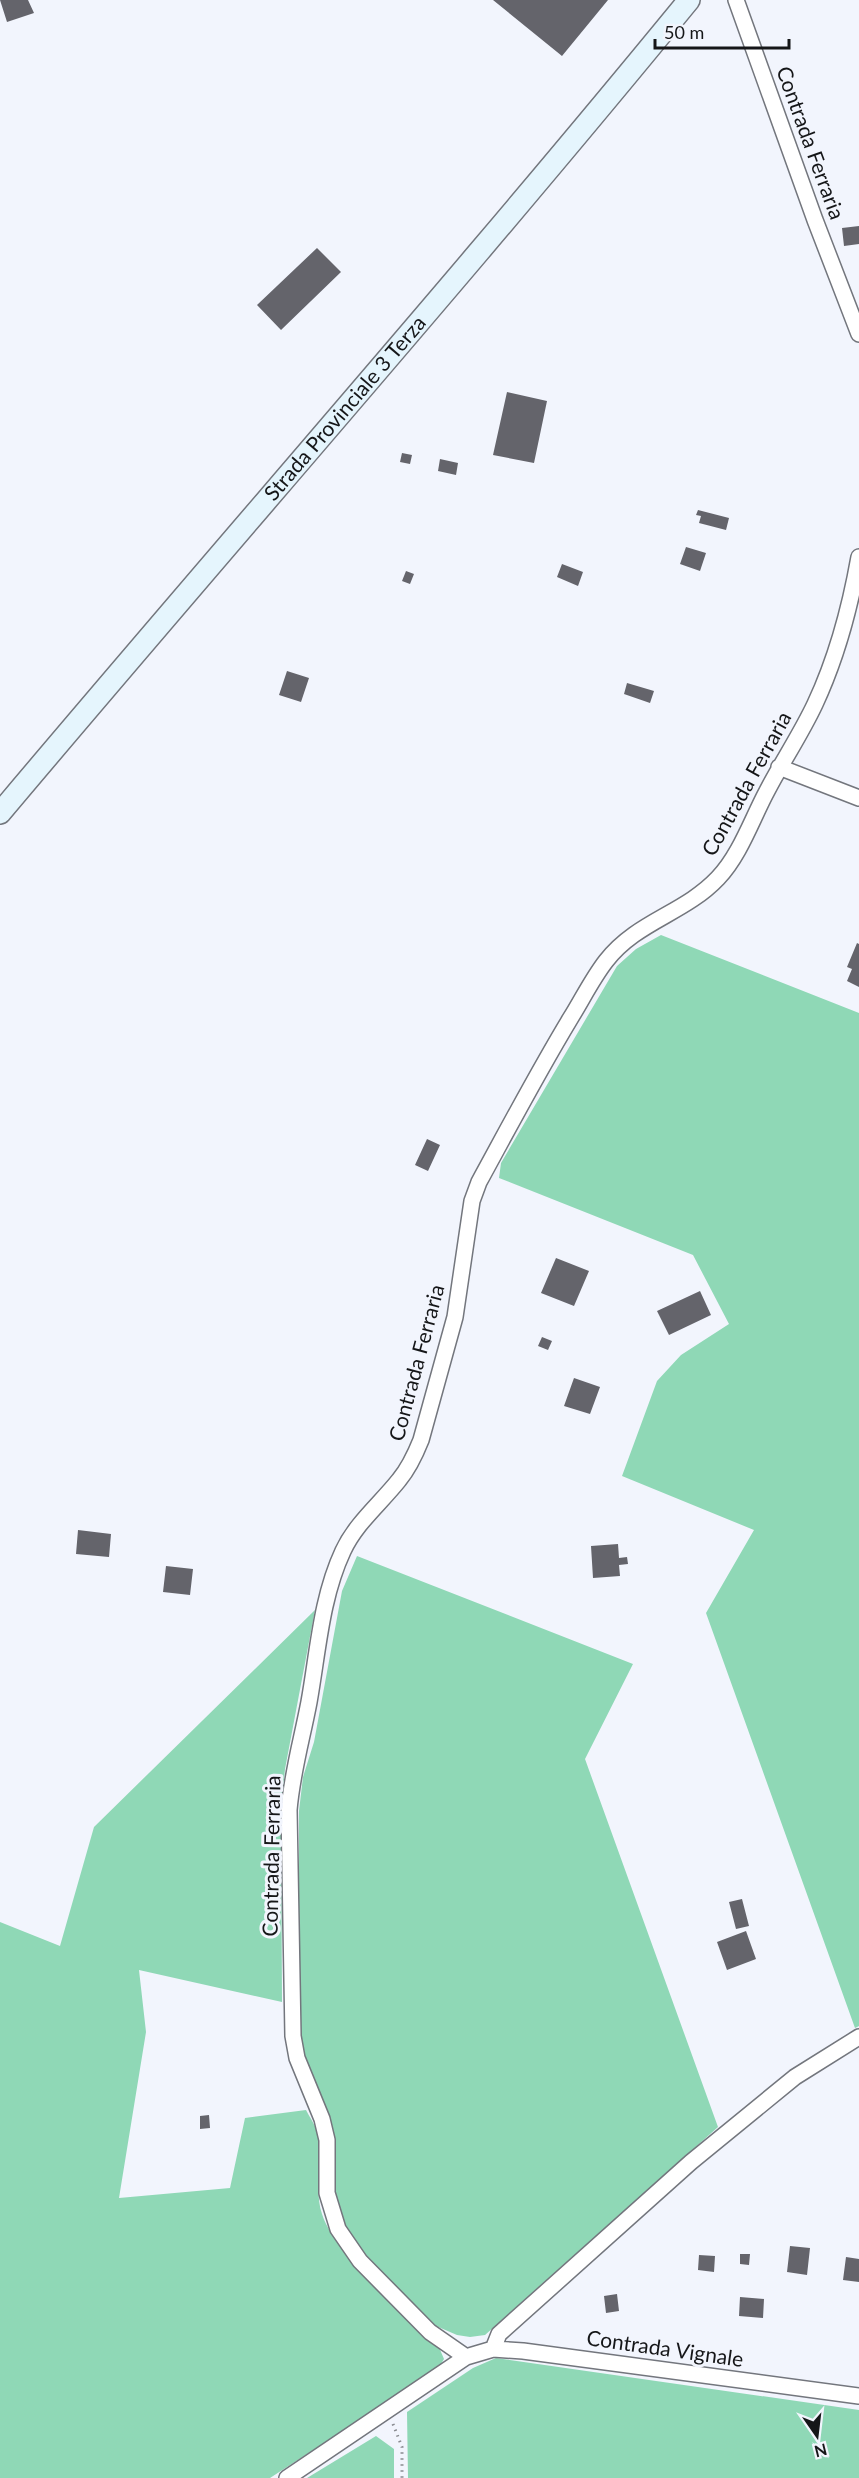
<svg xmlns="http://www.w3.org/2000/svg" width="859" height="2478" font-family="Lato,sans-serif">
	<style>
		.green { fill: #8fd8b6 }
		.building { fill: #64646b }
		.lines { fill: none; stroke-linecap: round; stroke-linejoin: round }
		.street-casing { stroke: #73767d; stroke-width: 18 }
		.secondary-casing { stroke: #73767d; stroke-width: 24 }
		.path { stroke: #898b90; stroke-width: 3; stroke-dasharray: 1.5 4.5; stroke-linecap: butt }
		.street { stroke: #fff; stroke-width: 15 }
		.secondary { stroke: #e5f5fd; stroke-width: 21 }
		.labels { text-anchor: middle; stroke-width: 6; stroke-linejoin: round; paint-order: stroke }
		.street-label { font-size: 21px; fill: #151618; stroke: #f2f5fd }
	</style>
	<rect width="100%" height="100%" fill="#f2f5fd"/>
	<path class="green" d="M661,935L859,1013V2026L855,2028L706,1613L754,1530L622,1476L657,1381L681,1355L729,1324L693,1255L499,1178L501,1163L617,966L636,949Z
		M357,1556L633,1664L585,1759L718,2127L485,2335L470,2337L457,2335L429,2323L366,2255L347,2230L333,2192L335,2138L303,2057L299,2037V1811L303,1777L314,1742L342,1591Z
		M315,1610L285,1769L281,1809L282,2002L139,1970L146,2032L119,2198L230,2188L245,2118L306,2110C309,2116 314,2123 317,2131C325,2157 313,2187 322,2214C335,2255 406,2314 438,2345L444,2359L438,2369L270,2478H0V1922L60,1946L94,1827Z
		M496,2358L859,2410V2478H408L407,2412L473,2368Z
		M376,2436L394,2449V2478H307Z"/>
	<path class="building" d="M0,0H28L34,13L7,22Z
		M493,0H608L562,56Z
		M859,226V244L844,246L842,228Z
		M317,248L341,272L281,330L257,305Z
		M507,392L547,401L534,463L493,455Z
		M402,453L412,455L410,464L400,462Z
		M440,459L458,463L456,475L438,471Z
		M698,510L729,518L726,530L699,523L701,516L696,515Z
		M686,547L706,553L700,571L680,564Z
		M562,564L583,572L578,586L557,577Z
		M406,571L414,574L410,584L402,581Z
		M287,671L309,678L301,702L279,695Z
		M627,683L654,691L650,703L624,694Z
		M857,943L859,944V987L847,981L852,969L847,967Z
		M427,1139L440,1145L428,1171L415,1165Z
		M556,1258L589,1271L574,1306L541,1293Z
		M700,1291L711,1315L669,1335L657,1311Z
		M542,1337L552,1341L548,1350L538,1346Z
		M574,1378L600,1387L590,1414L564,1406Z
		M78,1530L111,1534L109,1557L76,1554Z
		M618,1544L619,1558L627,1557L628,1564L619,1565L620,1576L593,1578L591,1546Z
		M166,1566L193,1569L190,1595L163,1592Z
		M742,1899L749,1926L736,1929L729,1902Z
		M746,1931L756,1959L727,1970L717,1942Z
		M209,2115L210,2128L200,2129V2116Z
		M790,2246L810,2248L807,2275L787,2272Z
		M740,2254H750L749,2265L740,2264Z
		M699,2255L715,2256L714,2272L698,2270Z
		M846,2257L859,2259V2282L843,2280Z
		M617,2294L619,2311L606,2313L604,2296Z
		M740,2297L764,2299L763,2318L739,2316Z"/>
	<g class="lines">
		<defs>
			<path id="street" d="M736,0L815,220L859,334
				M779,767L859,798
				M493,2349L499,2334L691,2162L795,2077L859,2037
				M466,2357L430,2332L360,2261L338,2229L327,2193V2140L322,2119L297,2058L293,2036L289,1810C292,1773 302,1739 309,1702C318,1652 321,1598 343,1551C356,1523 380,1504 399,1480C409,1468 415,1455 421,1440L455,1317L472,1201L479,1182C509,1127 538,1072 570,1019C582,1000 592,979 606,961C637,921 684,914 718,878C740,855 752,819 767,791C782,762 801,734 815,704C837,657 850,608 859,557
				M287,2478L466,2357L493,2349L523,2351L859,2396"/>
			<g id="secondary">
				<path id="s1" d="M0,813C229,541 464,275 689,0"/>
			</g>
		</defs>
		<use href="#street" class="street-casing"/>
		<use href="#secondary" class="secondary-casing"/>
		<path class="path" d="M393,2424L402,2447V2478"/>
		<use href="#street" class="street"/>
		<use href="#secondary" class="secondary"/>
	</g>
	<g class="labels">
		<g class="street-label">
			<text transform="translate(810 143) rotate(70)" y="7">Contrada Ferraria</text>
			<text dy="7" stroke="none"><textPath href="#s1" startOffset="532">Strada Provinciale 3 Terza</textPath></text>
			<text transform="translate(747 784) rotate(-61)" y="7">Contrada Ferraria</text>
			<text transform="translate(417 1363) rotate(-75)" y="7">Contrada Ferraria</text>
			<text transform="translate(272 1856) rotate(-89)" y="7">Contrada Ferraria</text>
			<text transform="translate(665 2349) rotate(8)" y="7">Contrada Vignale</text>
		</g>
	</g>
	<g transform="translate(817 2436) rotate(166)" stroke="#f2f5fd" stroke-width="4.5" paint-order="stroke">
	<path d="M0-4.5L10 22L0 15L-10 22Z" fill="#151618"/>
	<text y="-9" font-size="16" font-weight="bold" text-anchor="middle" fill="#151618">N</text>
	</g>
	<path d="M655 39v9h134v-9" fill="none" stroke="#151618" stroke-width="3"/>
	<text x="664" y="39" font-size="18" fill="#151618" stroke="#f2f5fd" stroke-width="4.5" paint-order="stroke">50 m</text>
</svg>
